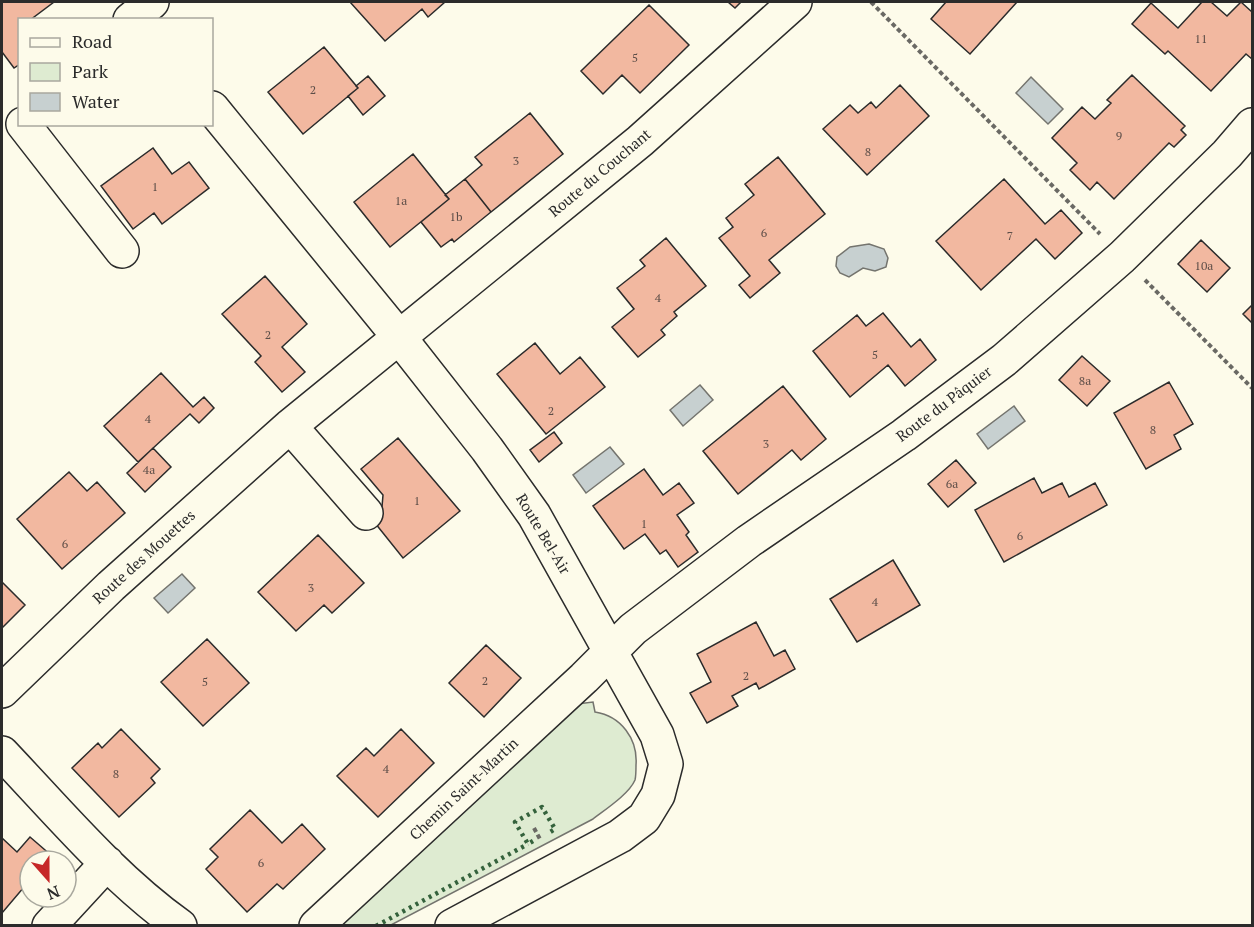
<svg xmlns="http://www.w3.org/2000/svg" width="1254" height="927" font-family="'PT Serif',serif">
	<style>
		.green { fill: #deebd1; stroke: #74746e; stroke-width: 1.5 }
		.water { fill: #c7d0d0; stroke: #74746e; stroke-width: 1.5 }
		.building { fill: #f2b8a0; stroke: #2b2b2b; stroke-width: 1.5 }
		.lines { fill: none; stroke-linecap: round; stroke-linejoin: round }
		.minor-casing { stroke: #2b2b2b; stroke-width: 36 }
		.path { stroke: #6a6964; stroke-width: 4; stroke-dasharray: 4.5 3; stroke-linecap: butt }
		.minor { stroke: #fdfbea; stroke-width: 33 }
		.hedge { stroke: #34623c; stroke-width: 4.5; stroke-dasharray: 3 4.5; stroke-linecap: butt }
		.labels { text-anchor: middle; stroke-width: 4.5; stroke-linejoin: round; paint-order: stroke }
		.number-label { font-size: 12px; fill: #5d4e48 }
		.street-label { font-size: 15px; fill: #2b2b2b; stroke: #fdfbea }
	</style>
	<rect width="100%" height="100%" fill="#fdfbea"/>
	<path class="green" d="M593,702L595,712C621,716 638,739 636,765C636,769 636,776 635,780C629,794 606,809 593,819L391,925L339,926L577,704Z"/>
	<path class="water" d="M1031,77L1063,109L1048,124L1016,93Z
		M869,244L884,249L888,258L886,267L875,271L863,268L849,277L840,273L836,266L837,257L850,247Z
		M700,385L713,400L683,426L670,410Z
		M1014,406L1025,421L988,449L977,434Z
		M610,447L624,464L586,493L573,475Z
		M182,574L195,588L168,613L154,598Z"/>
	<path class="building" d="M2,2H54L30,20H20V64L14,68L2,52Z
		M350,2H445L428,17L422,9L385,41Z
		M728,2H741L735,8Z
		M946,2H1017L970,54L931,19Z
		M1202,2H1211L1227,16L1241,2L1252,12V59L1246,54L1211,91L1168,51L1165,54L1132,24L1151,3L1178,28Z
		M649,5L689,45L640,93L622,75L603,94L581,71Z
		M324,47L358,88L303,134L268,92Z
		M1132,75L1185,126L1181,130L1186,135L1174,147L1169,143L1114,199L1097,182L1090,190L1070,170L1077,163L1052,138L1082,107L1095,119L1111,103L1107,100Z
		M368,76L385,96L363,115L348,96L358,88L356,86Z
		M900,85L929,116L867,175L823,129L850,105L858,113L871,102L876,108Z
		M530,113L563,154L491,212L465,179L482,165L475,157Z
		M153,148L172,174L189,162L209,188L162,224L154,213L133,229L101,186Z
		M413,154L449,199L390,247L354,202Z
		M778,157L825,214L769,260L780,273L750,298L739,285L750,276L719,238L733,227L726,218L754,195L745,184Z
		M465,179L491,212L454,242L452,239L441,247L421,222L449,199L445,195Z
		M1004,179L1045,224L1061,210L1082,233L1055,259L1036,239L981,290L936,241Z
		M666,238L706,286L674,312L677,316L661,330L665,335L638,357L612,327L634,309L617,288L645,266L640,260Z
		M1201,240L1230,268L1207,292L1178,264Z
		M265,276L307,324L282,347L305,372L282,392L255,362L261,356L222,314Z
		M1252,305V323L1243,314Z
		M883,313L911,347L920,339L936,360L905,386L888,365L850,397L813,351L857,315L866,326Z
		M535,343L560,374L580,357L605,387L546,434L497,374Z
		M1082,356L1110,381L1087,406L1059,380Z
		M161,373L193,407L204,397L214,408L199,423L190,414L138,462L104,426Z
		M1169,382L1193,424L1174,435L1181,449L1146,469L1114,413Z
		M783,386L826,439L801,460L792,450L738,494L703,451Z
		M554,432L562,443L539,462L530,450Z
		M398,438L460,511L403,558L371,518L382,507L383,495L361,469Z
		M153,448L171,467L145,492L127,473Z
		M956,460L976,483L948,507L928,484Z
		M644,469L663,495L679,483L694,503L677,515L689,532L686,535L698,552L678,567L666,550L660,554L645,534L624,549L593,506Z
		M69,472L87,491L97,482L125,513L62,569L17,519Z
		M1034,478L1042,493L1062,483L1069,497L1095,483L1107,505L1004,562L975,510Z
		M318,535L364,583L332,613L324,605L296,631L258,592Z
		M893,560L920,605L857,642L830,599Z
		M2,582L25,605L2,628Z
		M756,622L774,656L785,650L795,669L759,689L756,683L732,696L738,706L707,723L690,693L711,682L697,654Z
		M207,639L249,683L203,726L161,682Z
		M486,645L521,678L484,717L449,683Z
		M121,729L160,769L151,778L155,783L119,817L72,768L98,743L102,748Z
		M401,729L434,763L378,817L337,776L366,748L374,756Z
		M250,810L282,843L302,824L325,849L283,889L277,884L247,912L206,869L218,857L210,849Z
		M30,837L52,856L47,861H30V880L2,913V838L17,852Z"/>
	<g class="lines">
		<defs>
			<path id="minor" d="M130,20L152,2
				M212,108L399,337L487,449L534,515L657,735L666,764L658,795L644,818L620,836L452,926
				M23,124L122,251
				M290,426L366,513
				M2,691L111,586L290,426L640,141L795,2
				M2,753C58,812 113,878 180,926
				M49,926L107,863
				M316,926L584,678L633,629L749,541L904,435L1004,360L1122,257L1227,154L1252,125"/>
		</defs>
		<use href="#minor" class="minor-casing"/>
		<path class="path" d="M871,2L1100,234
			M1145,280L1252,388
			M534,828L541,841"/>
		<use href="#minor" class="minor"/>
		<path class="hedge" d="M533,841L528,844L515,822L542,807L555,829L547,834
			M376,926L528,844"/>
	</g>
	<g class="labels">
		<g class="number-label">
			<text x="1201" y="43">11</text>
			<text x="635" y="62">5</text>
			<text x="313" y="94">2</text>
			<text x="1119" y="140">9</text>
			<text x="868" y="156">8</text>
			<text x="516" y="165">3</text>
			<text x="155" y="191">1</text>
			<text x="401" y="205">1a</text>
			<text x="456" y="221">1b</text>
			<text x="764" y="237">6</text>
			<text x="1010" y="240">7</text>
			<text x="1204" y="270">10a</text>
			<text x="658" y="302">4</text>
			<text x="268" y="339">2</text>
			<text x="875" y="359">5</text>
			<text x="1085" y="385">8a</text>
			<text x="551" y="415">2</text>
			<text x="148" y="423">4</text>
			<text x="1153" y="434">8</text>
			<text x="766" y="448">3</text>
			<text x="149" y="474">4a</text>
			<text x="952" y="488">6a</text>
			<text x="417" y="505">1</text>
			<text x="644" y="528">1</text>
			<text x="1020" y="540">6</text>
			<text x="65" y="548">6</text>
			<text x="311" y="592">3</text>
			<text x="875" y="606">4</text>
			<text x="746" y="680">2</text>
			<text x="485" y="685">2</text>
			<text x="205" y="686">5</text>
			<text x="386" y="773">4</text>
			<text x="116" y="778">8</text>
			<text x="261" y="867">6</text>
		</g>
		<g class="street-label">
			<text transform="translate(600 173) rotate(-40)" y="5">Route du Couchant</text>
			<text transform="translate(944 404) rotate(-37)" y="5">Route du Pâquier</text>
			<text transform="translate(543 534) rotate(59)" y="5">Route Bel-Air</text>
			<text transform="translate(144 557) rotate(-42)" y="5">Route des Mouettes</text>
			<text transform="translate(464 789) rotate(-43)" y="5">Chemin Saint-Martin</text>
		</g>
	</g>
	<rect width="1254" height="927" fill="none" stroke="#2b2b2b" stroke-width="6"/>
	<rect x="18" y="18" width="195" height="108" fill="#fdfbea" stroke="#a9a89e" stroke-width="1.5"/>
	<rect x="30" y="38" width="30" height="9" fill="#fdfbea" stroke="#a9a89e" stroke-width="1.5"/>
	<text x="72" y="48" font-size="18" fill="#2b2b2b">Road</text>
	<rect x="30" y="63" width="30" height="18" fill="#deebd1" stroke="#a9a89e" stroke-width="1.5"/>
	<text x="72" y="78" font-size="18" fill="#2b2b2b">Park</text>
	<rect x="30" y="93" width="30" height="18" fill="#c7d0d0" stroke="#a9a89e" stroke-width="1.5"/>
	<text x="72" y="108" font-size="18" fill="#2b2b2b">Water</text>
	<g transform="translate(48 879) rotate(159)"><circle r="28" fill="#fdfbea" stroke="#a9a89e" stroke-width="1.5"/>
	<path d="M0-4.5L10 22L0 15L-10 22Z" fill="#c62828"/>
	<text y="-9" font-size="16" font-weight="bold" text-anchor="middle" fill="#2b2b2b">N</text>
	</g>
</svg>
